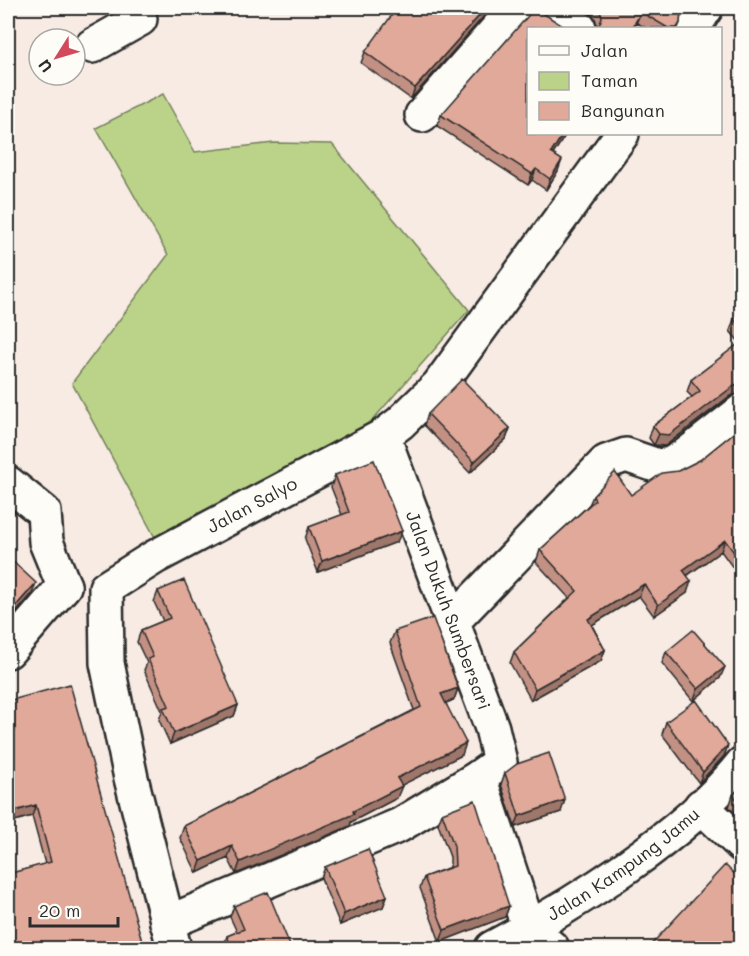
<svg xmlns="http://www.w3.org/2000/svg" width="749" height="956" font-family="Mali,sans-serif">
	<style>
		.green { fill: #bbd389; stroke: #737f5a; stroke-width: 1.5 }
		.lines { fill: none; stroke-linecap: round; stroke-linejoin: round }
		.minor-casing { stroke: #2b2b2b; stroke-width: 38 }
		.minor { stroke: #fdfcf7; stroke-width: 33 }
		.wall { fill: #c29184; stroke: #2b2b2b; stroke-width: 1.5 }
		.shaded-wall { fill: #9e766b; stroke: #2b2b2b; stroke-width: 1.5 }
		.building { fill: #e1a999; stroke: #2b2b2b; stroke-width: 1.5 }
		.labels { text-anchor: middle; stroke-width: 4.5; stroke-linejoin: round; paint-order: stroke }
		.street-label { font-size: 18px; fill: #2b2b2b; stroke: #fdfcf7 }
	</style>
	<rect width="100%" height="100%" fill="#f7ebe4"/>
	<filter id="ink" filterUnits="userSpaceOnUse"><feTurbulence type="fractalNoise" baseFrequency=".0167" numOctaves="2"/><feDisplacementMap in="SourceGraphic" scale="12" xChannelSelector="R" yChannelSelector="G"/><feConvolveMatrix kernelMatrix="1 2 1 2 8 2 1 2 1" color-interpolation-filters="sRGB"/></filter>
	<g filter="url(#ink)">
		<path class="green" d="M163,94L195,152L274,143L332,144L469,310L363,431L158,543L72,383L168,255L96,128Z"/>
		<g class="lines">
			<defs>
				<g id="minor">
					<path d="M545,8L579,28"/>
					<path d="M693,28L706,8"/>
					<path d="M92,46L140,19"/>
					<path d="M422,115L516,8"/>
					<path id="s1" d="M383,436L492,728L500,762L479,777L529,929L552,948"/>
					<path d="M8,483L44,512L46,542L64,586"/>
					<path d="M453,621L606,462L626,455L658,466L671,464L686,455L742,411"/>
					<path d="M8,651L64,586"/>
					<path d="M701,806L742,845"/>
					<path d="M167,923L400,825L479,777"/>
					<path id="s2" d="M174,948L131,778L107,663L106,588L155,557L383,436L400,423L439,385L622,134"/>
					<path id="s3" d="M492,948C574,905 684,837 742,764"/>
				</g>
			</defs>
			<use href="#minor" class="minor-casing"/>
			<use href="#minor" class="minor"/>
		</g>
		<path class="wall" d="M491,8L411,99L361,63L365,52Z
			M581,8H685L681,13L680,23L678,28H646L637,23L634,28H597H598L595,18L589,12Z
			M441,115L528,134H566L553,154L558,171L546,190L532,180L528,185L437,126Z
			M741,313V393L730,396L665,446L654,445L649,438L653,426L692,397L687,392L691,380L740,343L730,331L734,319Z
			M428,414L510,428L506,439L470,473L424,425Z
			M741,427V579L721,551L687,576V593L654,616L639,596L592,625L605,650L601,661L531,700L510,663L514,652L569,598L536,562L540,550L589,505L593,496L631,495L700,460Z
			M335,475L397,542L318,572L305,539L309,527L342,515L331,487Z
			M158,591L238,705L234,716L170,744L159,720L162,711L144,670L147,663L137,642L141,630L163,621L154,602Z
			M741,596V615L736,608Z
			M395,631L458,688L454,700L446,703L462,755L401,785L397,798L351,822L350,826L236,874L228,858L197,873L180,838L184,826L414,710L390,643Z
			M666,652L720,678L693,701L662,663Z
			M8,701L144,948H8V874L45,864L32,816L8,823Z
			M666,722L728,745L724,756L699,783L662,734Z
			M505,773L561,812L515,827L501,784Z
			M741,786V819L729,807L733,795Z
			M442,813L509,906L505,917L440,942L420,888L424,877L450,867V857L438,824Z
			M325,867L387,896L383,907L340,925L321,878Z
			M234,906L291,948H223V947L227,936L237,932L230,917Z"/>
		<path class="shaded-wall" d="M486,8H491L411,99L415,88Z
			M641,12L634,28H632Z
			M563,134H566L547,164L551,153Z
			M562,160L558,171L546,190L550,179Z
			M536,169L532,180L528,185L532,174Z
			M741,382V393L730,396L665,446L654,445L659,434L735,385Z
			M510,428L506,439L470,473L474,462Z
			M402,531L397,542L318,572L322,561Z
			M725,540L721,551L679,581L683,570Z
			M691,581L687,593L654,616L658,605Z
			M36,583L32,594L8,622V615Z
			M644,584L639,596L584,630L588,619Z
			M605,650L601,661L531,700L535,689Z
			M725,667L720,678L693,701L698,689Z
			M458,688L454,700L437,706L441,694Z
			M238,705L234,716L170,744L174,733Z
			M466,743L462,755L392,790L397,778Z
			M728,745L724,756L699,783L703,772Z
			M402,786L397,798L351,822L350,826L236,874L240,862L353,811Z
			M565,800L561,812L515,827L519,816Z
			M36,805L32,816L8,823V813Z
			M232,846L228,858L197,873L201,861Z
			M387,896L383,907L340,925L344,914Z
			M509,906L505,917L440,942L444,930Z"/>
		<path class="building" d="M397,8H486L415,88L365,52Z
			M535,8L566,28H528V134H563L551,153L562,160L550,179L536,169L532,174L441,115Z
			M599,8H681L680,23L677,28H668L641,12L632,28H597L599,26L602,17Z
			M741,313V329L734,319Z
			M741,342V382L735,385L669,435L659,434L653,426L700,391L691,380Z
			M462,379L510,428L474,462L428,414Z
			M741,427V562L725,540L683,570L691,581L658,605L644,584L588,619L605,650L535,689L514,652L577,591L540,550L595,500L593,496L615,472L631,495L662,473L678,471L700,460Z
			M374,460L402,531L322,561L309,527L349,512L335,475Z
			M8,557L36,583L8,615Z
			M184,580L238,705L174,733L163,708L169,706L148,659L153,657L141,630L170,618L158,591Z
			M433,618L458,688L441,694L466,743L397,778L402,786L353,811L354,814L240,862L232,846L201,861L184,826L421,707L395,631Z
			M693,630L725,667L698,689L666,652Z
			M70,684L144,948H13L8,928V874L51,862L36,805L8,813V733L15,731L8,701Z
			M696,700L728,745L703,772L666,722Z
			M549,753L565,800L519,816L505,773L517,764Z
			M741,786V804L733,795Z
			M475,800L509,906L444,930L424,877L455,866L454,846L442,813Z
			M368,849L387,896L344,914L325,867Z
			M725,865L741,880V948H648Z
			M268,892L291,948H232L227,936L244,929L234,906Z"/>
	</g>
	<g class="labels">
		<g class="street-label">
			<text dy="6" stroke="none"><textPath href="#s2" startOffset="536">Jalan Salyo</textPath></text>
			<text dy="6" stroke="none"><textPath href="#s1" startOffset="186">Jalan Dukuh Sumbersari</textPath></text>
			<text dy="6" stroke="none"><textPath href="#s3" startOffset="156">Jalan Kampung Jamu</textPath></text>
		</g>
	</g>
	<rect width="749" height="956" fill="none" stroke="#fdfcf7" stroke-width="30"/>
	<rect x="15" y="15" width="719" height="926" fill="none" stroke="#2b2b2b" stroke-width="2" filter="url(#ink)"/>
	<rect x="527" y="27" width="195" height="108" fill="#fdfcf7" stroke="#a9a8a5" stroke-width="1.5"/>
	<rect x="539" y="46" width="30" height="9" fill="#fdfcf7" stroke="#a9a8a5" stroke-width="1.5"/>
	<text x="581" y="57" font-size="18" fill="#2b2b2b">Jalan</text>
	<rect x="539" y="72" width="30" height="18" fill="#bbd389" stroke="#a9a8a5" stroke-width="1.5"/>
	<text x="581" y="87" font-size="18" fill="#2b2b2b">Taman</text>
	<rect x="539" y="102" width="30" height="18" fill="#e1a999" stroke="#a9a8a5" stroke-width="1.5"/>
	<text x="581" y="117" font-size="18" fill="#2b2b2b">Bangunan</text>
	<g transform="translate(57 57) rotate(233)"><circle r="28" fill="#fdfcf7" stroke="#a9a8a5" stroke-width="1.5"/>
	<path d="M0-4.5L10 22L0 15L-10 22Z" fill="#d1495b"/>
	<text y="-9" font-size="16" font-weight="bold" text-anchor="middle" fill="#2b2b2b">U</text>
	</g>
	<path d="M30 917v9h88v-9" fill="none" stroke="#2b2b2b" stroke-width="3"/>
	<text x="39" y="917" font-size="18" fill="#2b2b2b" stroke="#fdfcf7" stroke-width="4.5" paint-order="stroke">20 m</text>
</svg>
